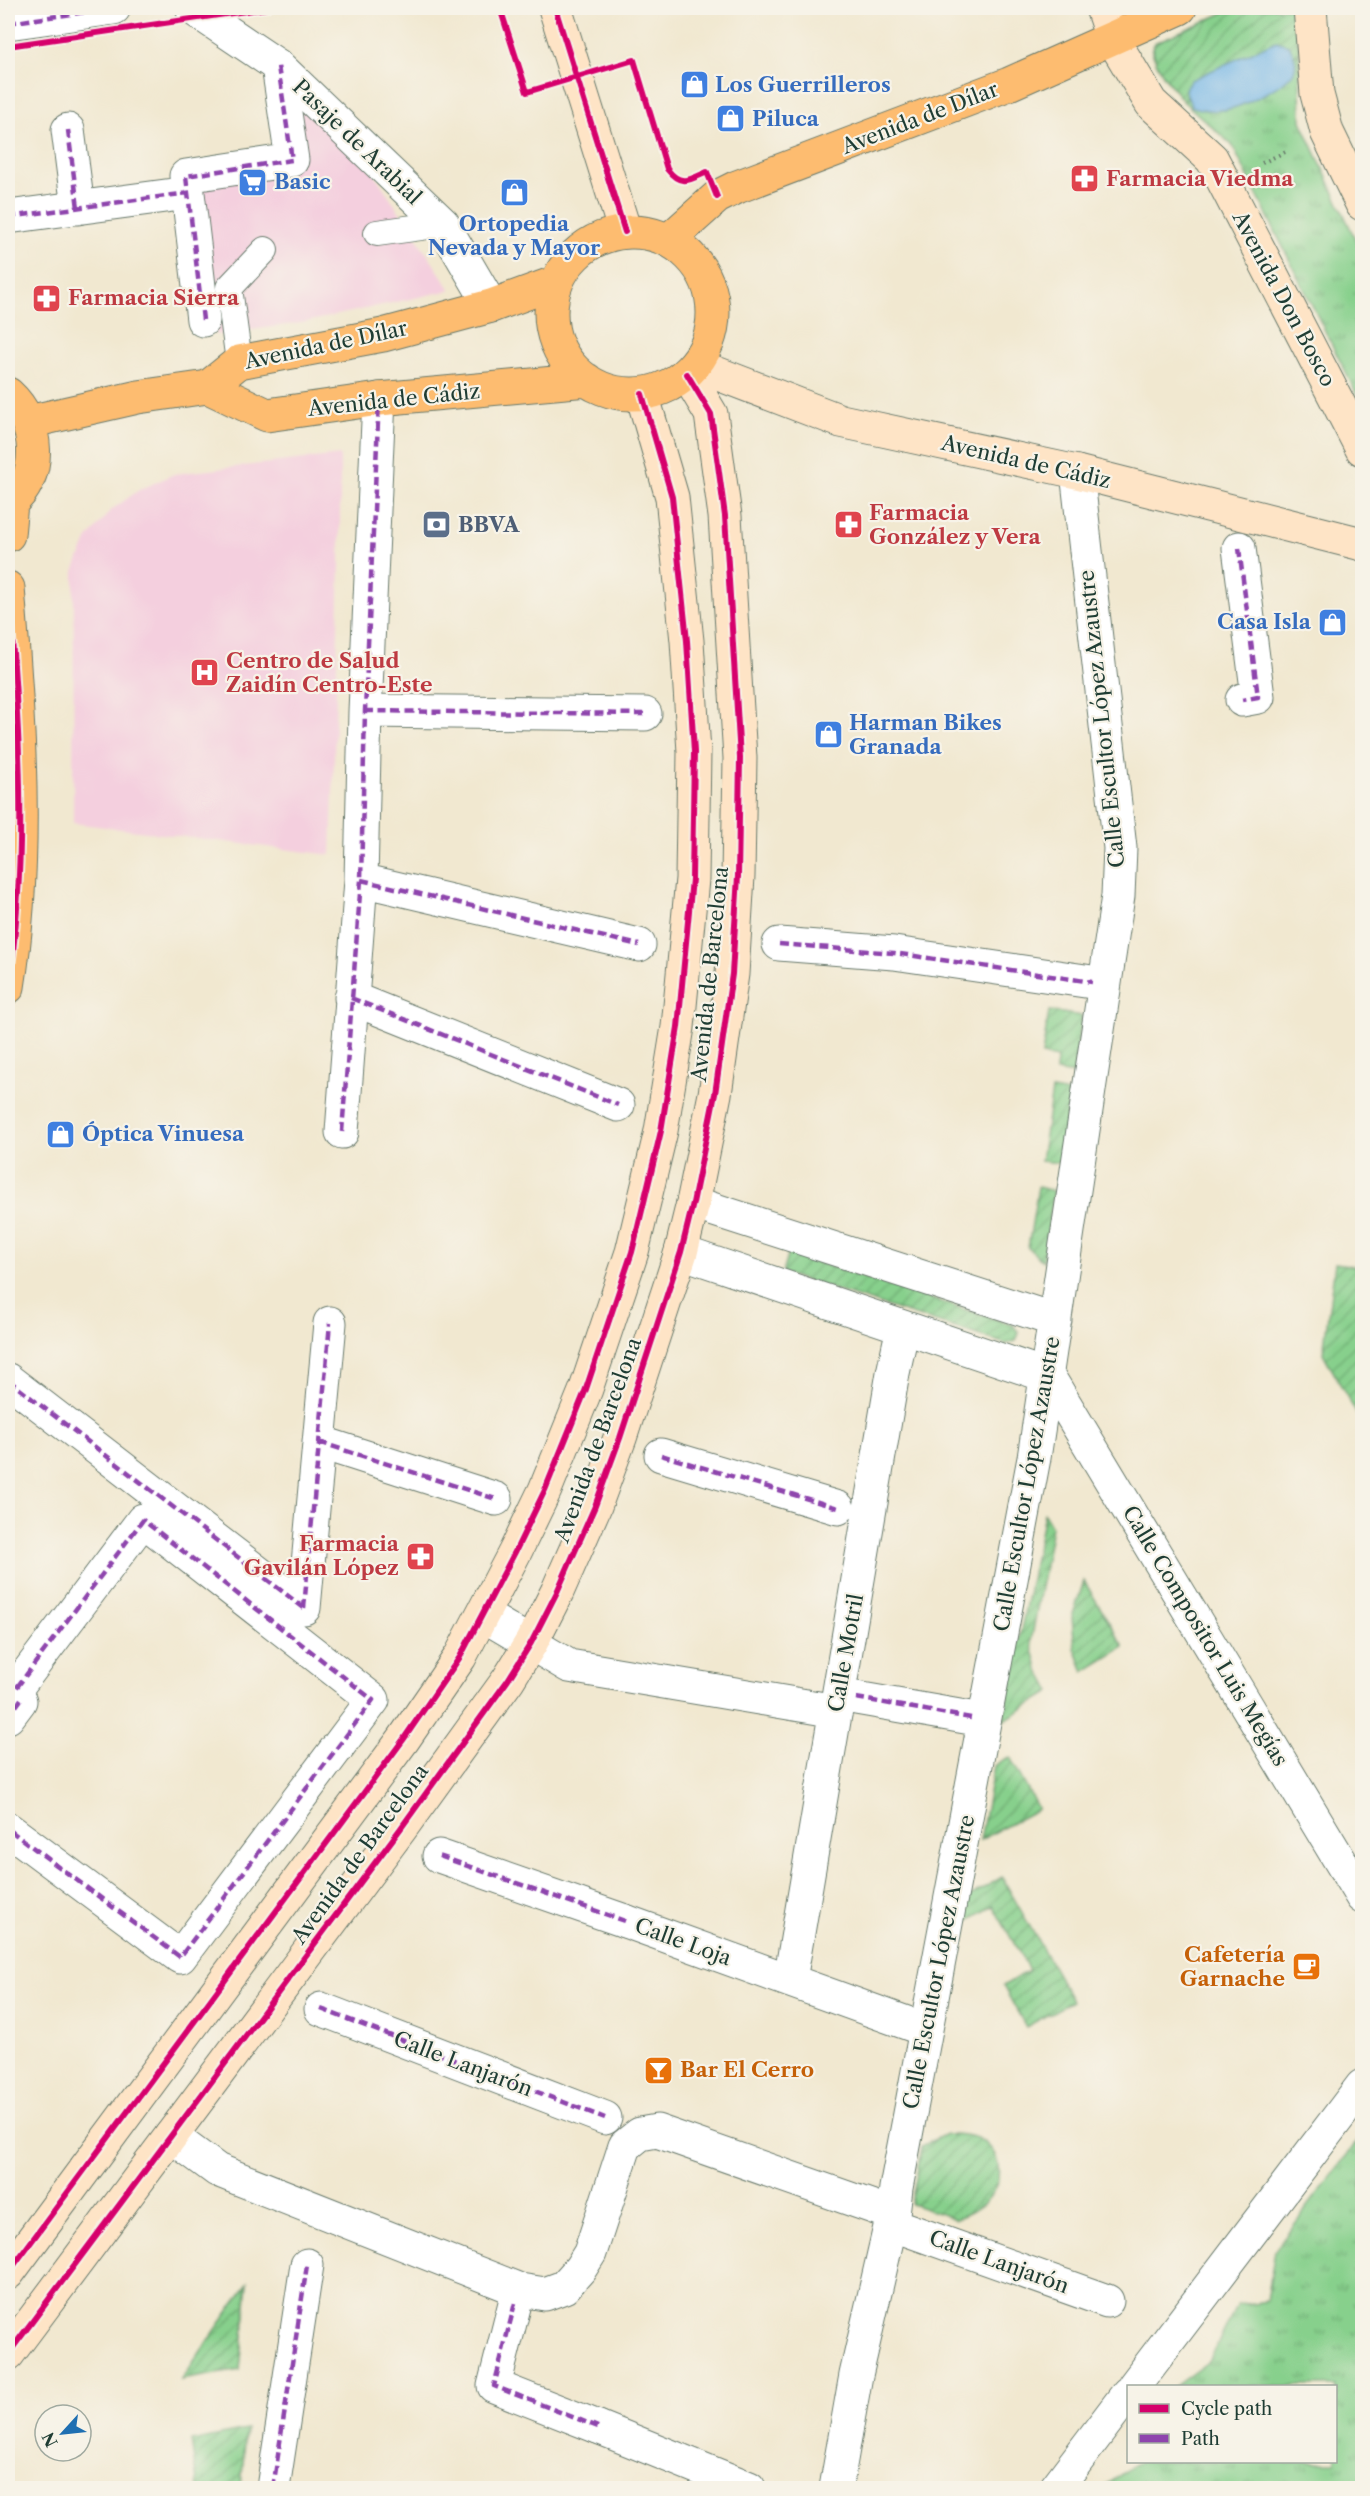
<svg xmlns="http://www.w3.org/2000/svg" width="1370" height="2496" font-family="'Libre Caslon Text',serif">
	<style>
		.built { fill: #f4cfde }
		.grass { fill: url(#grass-tufts); stroke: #538660; stroke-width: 1.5 }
		.garden { fill: url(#garden-furrows); stroke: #538660; stroke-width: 1.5 }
		.water { fill: #72b5e7; stroke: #48798e; stroke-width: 1.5 }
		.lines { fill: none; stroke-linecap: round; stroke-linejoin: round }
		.service-casing { stroke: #68796b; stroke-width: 28 }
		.pedestrian-casing { stroke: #68796b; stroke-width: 35 }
		.minor-casing { stroke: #68796b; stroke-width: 35 }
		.tertiary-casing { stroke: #68796b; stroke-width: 35 }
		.secondary-casing { stroke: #68796b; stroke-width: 35 }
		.primary-casing { stroke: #68796b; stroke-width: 35 }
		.path { stroke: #68796b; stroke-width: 4; stroke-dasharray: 1.5 4.5; stroke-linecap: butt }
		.service { stroke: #fff; stroke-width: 26 }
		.pedestrian { stroke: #fff; stroke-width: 33 }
		.minor { stroke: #fff; stroke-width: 33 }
		.tertiary { stroke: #fff; stroke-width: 33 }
		.secondary { stroke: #fee4c6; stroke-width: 33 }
		.primary { stroke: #fdbc70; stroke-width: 33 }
		.quiet { stroke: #8e44ad; stroke-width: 4.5; stroke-dasharray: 9 4.5; stroke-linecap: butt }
		.cycleway-casing { stroke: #f7f3e8; stroke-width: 10 }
		.cycleway { stroke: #d6006c; stroke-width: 6 }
		.labels { text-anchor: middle; stroke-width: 4.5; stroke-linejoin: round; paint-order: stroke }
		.shop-label { font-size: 21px; font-weight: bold; fill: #366cbe; stroke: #f7f3e8; text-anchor: start }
		.street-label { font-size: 21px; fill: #1f3d34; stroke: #f7f3e8 }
		.health-label { font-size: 21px; font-weight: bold; fill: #be3a42; stroke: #f7f3e8; text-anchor: start }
		.service-label { font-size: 21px; font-weight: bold; fill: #4e5e75; stroke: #f7f3e8; text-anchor: start }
		.food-label { font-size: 21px; font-weight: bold; fill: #c56008; stroke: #f7f3e8; text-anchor: end }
	</style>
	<defs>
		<pattern id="grass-tufts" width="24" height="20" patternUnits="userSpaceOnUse" patternTransform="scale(1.5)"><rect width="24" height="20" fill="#87d08c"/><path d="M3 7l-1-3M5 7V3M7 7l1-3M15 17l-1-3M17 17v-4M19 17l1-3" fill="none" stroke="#6eaa73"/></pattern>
		<pattern id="garden-furrows" width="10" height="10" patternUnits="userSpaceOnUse" patternTransform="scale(1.5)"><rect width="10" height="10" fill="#87d08c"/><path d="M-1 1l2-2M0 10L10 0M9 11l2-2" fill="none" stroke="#6eaa73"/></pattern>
	</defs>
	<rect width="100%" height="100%" fill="#f7f3e8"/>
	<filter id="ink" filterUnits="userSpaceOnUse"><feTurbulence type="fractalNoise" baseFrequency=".0167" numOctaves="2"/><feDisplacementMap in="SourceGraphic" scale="12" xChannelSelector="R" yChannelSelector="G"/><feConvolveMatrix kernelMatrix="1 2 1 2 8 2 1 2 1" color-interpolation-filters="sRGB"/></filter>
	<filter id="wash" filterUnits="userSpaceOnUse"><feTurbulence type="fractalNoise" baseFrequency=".008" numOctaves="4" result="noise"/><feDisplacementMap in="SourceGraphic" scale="24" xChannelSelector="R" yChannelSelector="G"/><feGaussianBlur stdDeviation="1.35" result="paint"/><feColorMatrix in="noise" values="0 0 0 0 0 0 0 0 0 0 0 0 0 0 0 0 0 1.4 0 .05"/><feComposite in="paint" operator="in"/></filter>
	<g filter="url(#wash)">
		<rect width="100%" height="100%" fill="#f1e8d0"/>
		<path class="built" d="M306,104L367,163L451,290L301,323L216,335L198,180L300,164L293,106Z
			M340,455V566L331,855L73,823L74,571L87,540L110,511L139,490L174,474Z"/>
		<path class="grass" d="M1235,8H1293L1299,52L1301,121L1362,254V405L1232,145L1183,101L1164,75L1152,53L1154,43Z
			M1362,2135V2488H1101L1139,2462H1336V2386H1175L1209,2361L1237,2305L1267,2301L1275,2250Z"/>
		<path class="garden" d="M1235,8H1293L1299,52L1294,56L1288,45L1185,89L1187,99L1183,101C1171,85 1150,64 1154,43Z
			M1049,1011L1082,1016L1073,1074L1056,1071L1057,1058L1042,1055Z
			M1052,1090L1070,1093L1059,1163L1041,1161Z
			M1038,1187L1054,1191L1043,1261L1028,1248Z
			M788,1253L1013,1325L1019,1333L1016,1341L1006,1344L782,1273Z
			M1335,1263L1362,1267V1424L1323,1353Z
			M1044,1513L1052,1527L1031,1642L1038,1668L1051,1692L1003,1721Z
			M1084,1581L1124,1647L1084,1672L1075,1648L1072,1617Z
			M1010,1757L1038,1809L980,1840L994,1766Z
			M1002,1877L1072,2001L1026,2027L1003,1986L1029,1970L993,1906L969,1920L966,1914L970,1896Z
			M946,2134C956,2134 969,2134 979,2139C1004,2153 1004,2184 984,2203C977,2210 965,2214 956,2219L911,2204L922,2146Z
			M248,2283L240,2370L181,2380Z
			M246,2430L241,2488H198L191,2441Z"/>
		<path class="water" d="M1276,41L1289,45C1293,53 1298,62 1294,71C1289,83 1247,104 1233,108C1220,112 1204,111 1191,106L1185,89L1191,80Z"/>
	</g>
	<g filter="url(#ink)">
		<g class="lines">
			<defs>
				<path id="service" d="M377,233L443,224
					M239,362L229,288L265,250"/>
				<path id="pedestrian" d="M8,23L114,8
					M68,130L78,208
					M8,217L188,193
					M203,320L186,176L292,160L278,66
					M1239,548L1258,697L1242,700
					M365,711L645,714
					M361,880L639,945
					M779,944L894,953L1092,982
					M351,998L618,1105
					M342,1132L361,880L365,711L379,399
					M8,1380L304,1608
					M319,1442L496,1499
					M661,1455L838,1508
					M304,1608L330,1323
					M856,1698L971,1718
					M8,1717L20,1701L11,1695L143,1520L373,1700L180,1957L8,1829
					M439,1856L625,1921
					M321,2009L605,2118
					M515,2303L494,2386L598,2427
					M273,2488L307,2265"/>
				<path id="minor" d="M192,8L278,66L443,224L491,306
					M693,1203L1055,1320
					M681,1252L1048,1376
					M1048,1376L1362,1897
					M483,1615L569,1666L836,1711
					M625,1921L926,2030
					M790,1980L893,1373L903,1327
					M171,2136L217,2170L520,2290L545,2294L564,2287L580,2269L590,2253L625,2146L640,2134L657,2131L893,2214
					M891,2224L1107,2301
					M598,2427L749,2488
					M836,2488L856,2375L893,2214L896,2188L1034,1458L1118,896L1120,848L1077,472"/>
				<path id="tertiary" d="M1134,2386L1362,2086
					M1056,2488L1128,2393"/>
				<path id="secondary" d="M555,8L625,232
					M1102,8L1112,38L1151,103L1212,159L1362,449
					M1310,8L1317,94L1327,132L1362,204
					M695,365L841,421L1077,472L1362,544
					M8,2273L403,1740L460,1657L516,1550L545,1490L586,1389L632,1252L661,1131L678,1027L692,879L694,752L687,641L672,497L642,394
					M8,2354L401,1828L508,1680L531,1643L557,1592L595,1506L620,1438L681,1252L693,1203L715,1094L732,974L738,876L740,758L725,516L711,414L687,374"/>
				<path id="primary" d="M551 313a81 81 0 1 1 162 0a81 81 0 1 1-162 0Z
					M669,240L717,197L737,187L1009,84L1180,8
					M208,387L267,415L379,399L587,380
					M8,394C40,423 44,477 8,505
					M28,422L138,397L208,387L239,362L383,335L491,306L557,282
					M8,535L11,503
					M8,588C19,721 29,855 8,987"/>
			</defs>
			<use href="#service" class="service-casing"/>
			<use href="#pedestrian" class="pedestrian-casing"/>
			<use href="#minor" class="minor-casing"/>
			<use href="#tertiary" class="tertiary-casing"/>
			<use href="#secondary" class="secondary-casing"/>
			<use href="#primary" class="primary-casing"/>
			<path class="path" d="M1262,163L1287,151"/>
			<use href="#service" class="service"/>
			<use href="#pedestrian" class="pedestrian"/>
			<use href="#minor" class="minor"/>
			<use href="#tertiary" class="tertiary"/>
			<use href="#secondary" class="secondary"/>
			<use href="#primary" class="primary"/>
			<path class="quiet" d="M8,23L114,8
				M68,130L78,208
				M8,217L188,193
				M203,320L186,176L292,160L278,66
				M1239,548L1258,697L1242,700
				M365,711L645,714
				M361,880L639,945
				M779,944L894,953L1092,982
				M351,998L618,1105
				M342,1132L361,880L365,711L379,399
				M8,1380L304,1608
				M319,1442L496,1499
				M661,1455L838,1508
				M304,1608L330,1323
				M856,1698L971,1718
				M8,1717L20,1701L11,1695L143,1520L373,1700L180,1957L8,1829
				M439,1856L625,1921
				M321,2009L605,2118
				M515,2303L494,2386L598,2427
				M273,2488L307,2265"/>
			<defs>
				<path id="cycleway" d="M500,8L527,92L634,60L667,169C681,187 689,180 707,172L717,197
					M555,8L625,232
					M8,46L267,8
					M8,588C19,721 29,855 8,987
					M8,2273L403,1740L460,1657L516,1550L545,1490L586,1389L632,1252L661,1131L678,1027L692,879L694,752L687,641L672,497L642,394
					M8,2354L401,1828L508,1680L531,1643L557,1592L595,1506L620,1438L681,1252L693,1203L715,1094L732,974L738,876L740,758L725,516L711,414L687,374"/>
			</defs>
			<use href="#cycleway" class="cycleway-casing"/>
			<use href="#cycleway" class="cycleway"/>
		</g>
	</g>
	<defs>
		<symbol id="shop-square" viewBox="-11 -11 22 22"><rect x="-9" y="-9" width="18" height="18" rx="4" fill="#3f7fe0" stroke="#f7f3e8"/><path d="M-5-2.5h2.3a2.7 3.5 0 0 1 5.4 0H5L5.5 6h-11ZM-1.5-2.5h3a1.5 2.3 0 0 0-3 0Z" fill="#fff"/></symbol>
		<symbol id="pharmacy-square" viewBox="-11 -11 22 22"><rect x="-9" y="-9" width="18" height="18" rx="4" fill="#e0444e" stroke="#f7f3e8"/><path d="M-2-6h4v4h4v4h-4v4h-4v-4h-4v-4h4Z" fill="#fff"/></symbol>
		<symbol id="supermarket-square" viewBox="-11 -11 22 22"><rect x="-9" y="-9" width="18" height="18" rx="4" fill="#3f7fe0" stroke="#f7f3e8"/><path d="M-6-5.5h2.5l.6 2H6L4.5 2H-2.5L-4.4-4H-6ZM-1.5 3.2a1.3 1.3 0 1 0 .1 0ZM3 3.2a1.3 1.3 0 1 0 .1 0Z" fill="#fff"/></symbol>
		<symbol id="bank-square" viewBox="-11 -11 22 22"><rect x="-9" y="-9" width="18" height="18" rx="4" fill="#5c6f8a" stroke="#f7f3e8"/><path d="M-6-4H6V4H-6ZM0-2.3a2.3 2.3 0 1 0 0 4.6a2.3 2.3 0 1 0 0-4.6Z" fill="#fff"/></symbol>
		<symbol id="hospital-square" viewBox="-11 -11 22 22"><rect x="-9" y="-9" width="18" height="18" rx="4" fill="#e0444e" stroke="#f7f3e8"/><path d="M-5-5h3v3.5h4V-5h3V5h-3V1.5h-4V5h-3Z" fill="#fff"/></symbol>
		<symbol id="cafe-square" viewBox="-11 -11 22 22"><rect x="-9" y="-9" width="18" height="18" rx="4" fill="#e8710a" stroke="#f7f3e8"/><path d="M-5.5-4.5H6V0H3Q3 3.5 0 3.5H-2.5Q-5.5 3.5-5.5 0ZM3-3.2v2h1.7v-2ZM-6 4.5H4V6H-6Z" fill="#fff"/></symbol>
		<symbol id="bar-square" viewBox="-11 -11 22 22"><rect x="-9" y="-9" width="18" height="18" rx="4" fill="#e8710a" stroke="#f7f3e8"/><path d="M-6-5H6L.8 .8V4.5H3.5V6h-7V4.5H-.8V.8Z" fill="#fff"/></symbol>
	</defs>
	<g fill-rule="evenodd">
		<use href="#shop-square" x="678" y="68" width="33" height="33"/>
		<use href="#shop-square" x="714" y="102" width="33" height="33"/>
		<use href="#pharmacy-square" x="1068" y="162" width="33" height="33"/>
		<use href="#supermarket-square" x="236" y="166" width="33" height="33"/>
		<use href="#shop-square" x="498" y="176" width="33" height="33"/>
		<use href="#pharmacy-square" x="30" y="282" width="33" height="33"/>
		<use href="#bank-square" x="420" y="508" width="33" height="33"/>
		<use href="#pharmacy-square" x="832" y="508" width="33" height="33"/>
		<use href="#shop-square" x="1316" y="606" width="33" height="33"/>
		<use href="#hospital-square" x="188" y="656" width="33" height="33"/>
		<use href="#shop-square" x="812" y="718" width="33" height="33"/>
		<use href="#shop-square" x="44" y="1118" width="33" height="33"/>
		<use href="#pharmacy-square" x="404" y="1540" width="33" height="33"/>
		<use href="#cafe-square" x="1290" y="1950" width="33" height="33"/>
		<use href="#bar-square" x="642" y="2054" width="33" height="33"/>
	</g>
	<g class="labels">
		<g class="shop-label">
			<text x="715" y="92">Los Guerrilleros</text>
			<text x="752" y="126">Piluca</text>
			<text x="274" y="189">Basic</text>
			<text x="514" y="231" text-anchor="middle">Ortopedia<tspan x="514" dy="24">Nevada y Mayor</tspan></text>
			<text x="1311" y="629" text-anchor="end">Casa Isla</text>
			<text x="849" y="730">Harman Bikes<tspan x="849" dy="24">Granada</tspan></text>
			<text x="82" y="1141">Óptica Vinuesa</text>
		</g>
		<g class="street-label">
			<text transform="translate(920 118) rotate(-21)" y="7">Avenida de Dílar</text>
			<text transform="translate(357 142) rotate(44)" y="7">Pasaje de Arabial</text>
			<text transform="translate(1284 299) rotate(62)" y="7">Avenida Don Bosco</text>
			<text transform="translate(326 345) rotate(-12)" y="7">Avenida de Dílar</text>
			<text transform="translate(394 400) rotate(-6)" y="7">Avenida de Cádiz</text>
			<text transform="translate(1026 462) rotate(13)" y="7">Avenida de Cádiz</text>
			<text transform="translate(1102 719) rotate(-96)" y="7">Calle Escultor López Azaustre</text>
			<text transform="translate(710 974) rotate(-84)" y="7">Avenida de Barcelona</text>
			<text transform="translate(598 1440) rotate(-70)" y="7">Avenida de Barcelona</text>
			<text transform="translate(1027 1484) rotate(-80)" y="7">Calle Escultor López Azaustre</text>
			<text transform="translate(1205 1636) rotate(59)" y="7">Calle Compositor Luis Megías</text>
			<text transform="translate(846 1653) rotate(-80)" y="7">Calle Motril</text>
			<text transform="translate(360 1854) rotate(-54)" y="7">Avenida de Barcelona</text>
			<text transform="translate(683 1942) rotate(20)" y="7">Calle Loja</text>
			<text transform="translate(939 1962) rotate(-79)" y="7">Calle Escultor López Azaustre</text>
			<text transform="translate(463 2064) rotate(21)" y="7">Calle Lanjarón</text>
			<text transform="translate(999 2262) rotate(20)" y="7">Calle Lanjarón</text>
		</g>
		<g class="health-label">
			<text x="1106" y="186">Farmacia Viedma</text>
			<text x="68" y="305">Farmacia Sierra</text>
			<text x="869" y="520">Farmacia<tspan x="869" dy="24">González y Vera</tspan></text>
			<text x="226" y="668">Centro de Salud<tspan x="226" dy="24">Zaidín Centro-Este</tspan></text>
			<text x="399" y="1551" text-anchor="end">Farmacia<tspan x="399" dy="24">Gavilán López</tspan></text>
		</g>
		<g class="service-label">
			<text x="458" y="532">BBVA</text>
		</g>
		<g class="food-label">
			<text x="1285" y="1962">Cafetería<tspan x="1285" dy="24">Garnache</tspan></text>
			<text x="680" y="2077" text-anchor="start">Bar El Cerro</text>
		</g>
	</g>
	<rect width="1370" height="2496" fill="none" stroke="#f7f3e8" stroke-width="30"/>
	<rect x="1127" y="2385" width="210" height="78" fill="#f7f3e8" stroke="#a1aaa0" stroke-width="1.5"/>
	<rect x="1139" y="2404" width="30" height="9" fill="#d6006c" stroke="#a1aaa0" stroke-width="1.5"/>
	<text x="1181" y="2415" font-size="18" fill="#1f3d34">Cycle path</text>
	<rect x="1139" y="2434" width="30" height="9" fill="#8e44ad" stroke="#a1aaa0" stroke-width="1.5"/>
	<text x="1181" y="2445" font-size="18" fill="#1f3d34">Path</text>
	<g transform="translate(63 2433) rotate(243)"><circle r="28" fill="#f7f3e8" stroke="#a1aaa0" stroke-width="1.5"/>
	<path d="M0-4.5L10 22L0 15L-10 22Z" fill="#1f6fb2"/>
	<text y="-9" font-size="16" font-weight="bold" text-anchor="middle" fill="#1f3d34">N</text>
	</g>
</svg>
